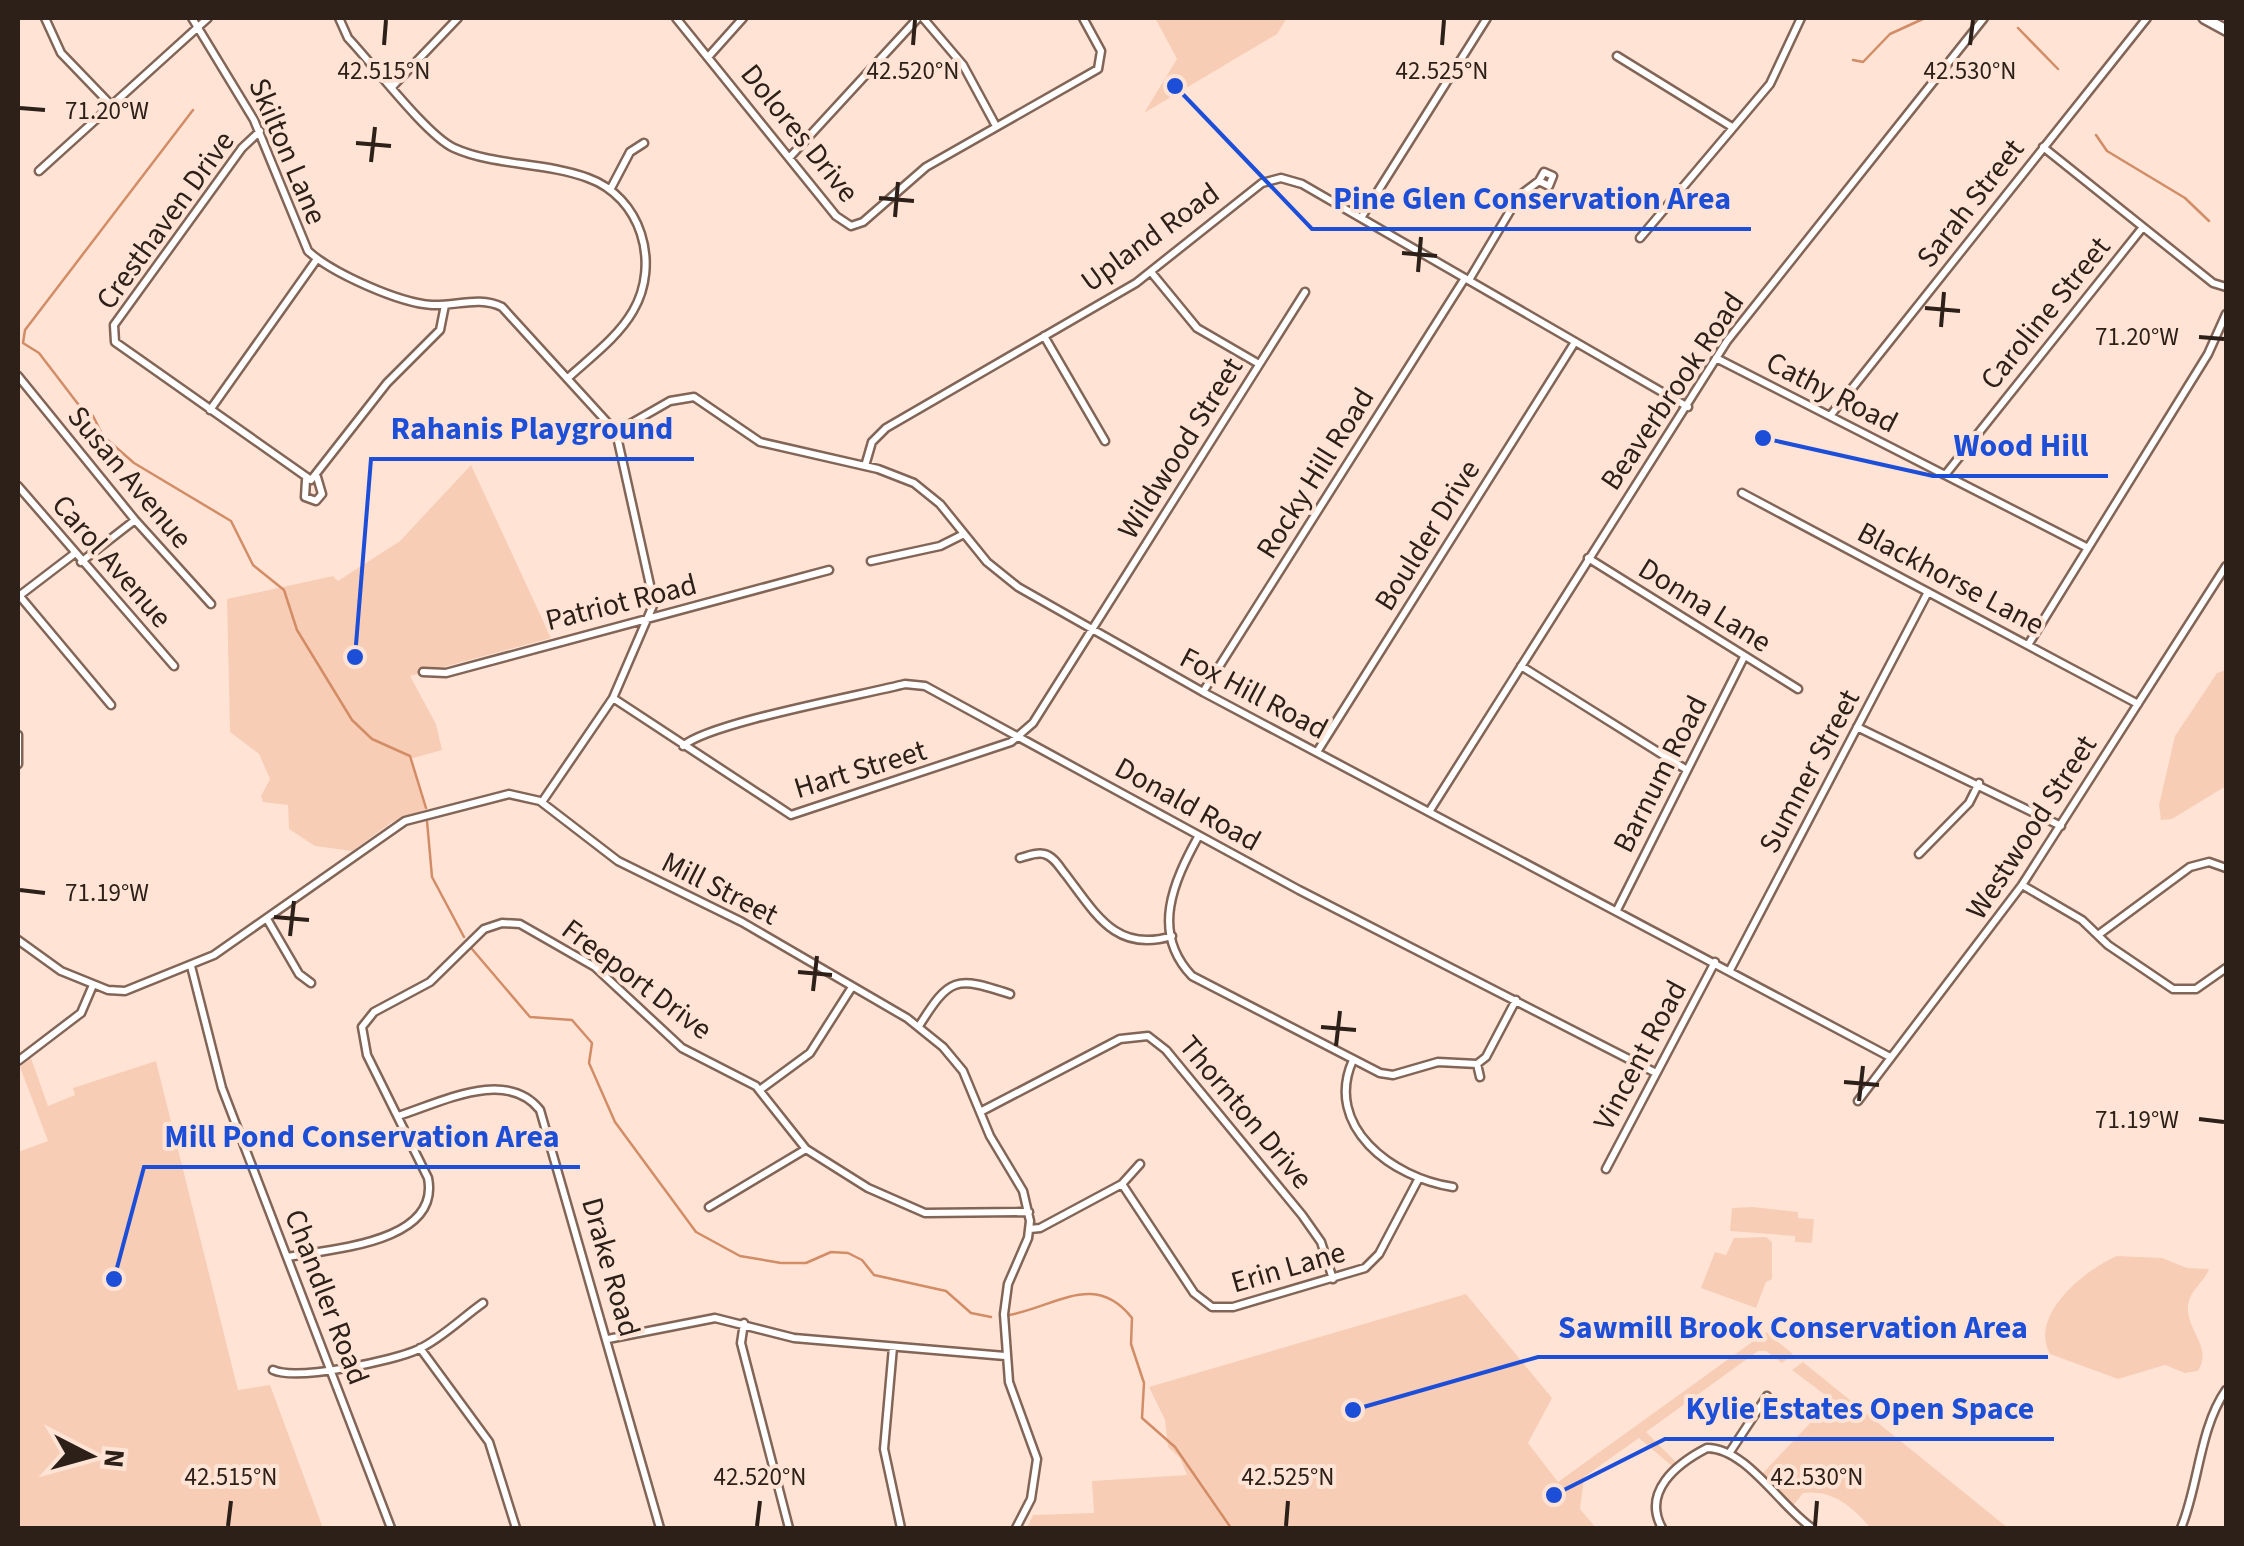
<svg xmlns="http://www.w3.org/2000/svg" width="2244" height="1546" font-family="'Source Sans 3',sans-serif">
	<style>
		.green { fill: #f8cdb6 }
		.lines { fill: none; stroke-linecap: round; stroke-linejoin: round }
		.stream { stroke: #d28c66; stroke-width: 2.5 }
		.minor-casing { stroke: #826556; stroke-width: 11 }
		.major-casing { stroke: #826556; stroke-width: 14 }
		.minor { stroke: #fff; stroke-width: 6 }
		.major { stroke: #fff; stroke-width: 9 }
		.ticks { fill: none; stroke: #2c2019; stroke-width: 4 }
		.labels { text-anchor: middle; stroke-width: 8; stroke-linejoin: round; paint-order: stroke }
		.street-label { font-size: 30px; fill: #2c2019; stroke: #ffe4d6 }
		.ticks-label { font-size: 25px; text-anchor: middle; fill: #2c2019; stroke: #ffe4d6; stroke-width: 8; stroke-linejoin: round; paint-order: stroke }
		.leader { fill: none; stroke: #1d4ed8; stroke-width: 4 }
		.callout-dot { fill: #1d4ed8; stroke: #ffe4d6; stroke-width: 4 }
		.callout-label { font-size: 32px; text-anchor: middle; font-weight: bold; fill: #1d4ed8; stroke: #ffe4d6; stroke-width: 8; stroke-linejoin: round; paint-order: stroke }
	</style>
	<rect width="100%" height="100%" fill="#ffe4d6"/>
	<path class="green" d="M1155,18H1287L1277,34L1144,113L1177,59Z
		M471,465L551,638L410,676L436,724L442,750L410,759L426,809L392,822L352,851L315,846L289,829L288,805L263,802L261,796L270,779L259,754L230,732L227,599L333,576L338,581L400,541Z
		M2226,670V786L2172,819L2161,820L2159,805L2175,736L2217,673Z
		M31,1058L48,1106L75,1095L73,1088L156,1061L238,1390L270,1385L323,1528H18V1152L48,1141L20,1067Z
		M1753,1207L1798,1212V1218L1814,1219L1812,1243L1795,1242V1236L1730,1231L1732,1208Z
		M1766,1237L1772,1242V1279L1766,1282L1756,1308L1701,1288L1715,1252L1726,1255L1734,1238Z
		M2117,1256L2162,1258L2187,1268L2209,1269C2203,1285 2187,1291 2188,1311C2190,1333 2212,1349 2198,1371L2185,1373L2165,1365L2118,1379L2050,1354C2028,1315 2086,1269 2117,1256Z
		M1466,1294L1552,1398L1528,1443L1558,1482L1766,1332L1793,1354L1782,1363L1766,1351H1758L1646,1432L1677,1463L1673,1467L1639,1438L1584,1477L1580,1509L1596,1528H1027L1033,1515L1094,1513L1092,1481L1187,1475L1180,1458L1168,1447L1165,1420L1149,1387Z
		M1803,1362L2008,1528H1871C1852,1507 1833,1489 1803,1493L1792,1507L1761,1475L1832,1400L1792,1370Z"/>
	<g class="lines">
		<path class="stream" d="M2018,28L2058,69
			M1853,60L1863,62L1890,34L1925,18
			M193,110L25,330L23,343L39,353L78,404L93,416L103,436L134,463L231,521L253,565L284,590L297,630L352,720L372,739L410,756L426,808
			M2096,135L2107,151L2185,198L2209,221
			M427,821L432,877L464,937
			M472,949L530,1017L572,1020L592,1043L589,1063L615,1122L696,1232L740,1256L781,1263H806L831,1252L848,1253L862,1260L874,1275L946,1291L971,1313L991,1317
			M1009,1315C1057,1306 1095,1271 1132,1318L1131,1344L1144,1383L1142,1418L1175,1447L1231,1528"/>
		<defs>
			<path id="minor" d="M45,18L61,53L113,107
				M192,18L254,120L308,251C332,273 399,303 432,305C456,306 480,296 502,307L616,432L654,603L613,698L542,802
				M339,18L348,38C372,63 426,135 454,148C494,166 545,162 588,178C641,197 661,263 633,311C618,337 591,357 569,377
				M676,18L836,216L851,226L863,222L926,167L1098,69L1101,51L1083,18
				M923,18L963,65L996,126
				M709,56L743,18
				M1617,56L1732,127
				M393,86L458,18
				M260,131L242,148L114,325L115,342L311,480L387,383L440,330L445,305
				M2043,147L2213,283L2226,287
				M790,157L918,18
				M39,171L208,18
				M610,190L630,152L644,143
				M1361,218L1487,18
				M1640,238L1770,84L1801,18
				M1151,272L1197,328L1259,364
				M1469,280L1519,196L1539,181L1549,186L1553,176L1544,172L1539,181
				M1044,336L1105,441
				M1716,358L2088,548
				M18,376L135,520L211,604
				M210,410L317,259
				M1830,416L2147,18
				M616,432L670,401L694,397L760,442L878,469L914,483L940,504L987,562L1018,587L1203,692L1890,1057
				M865,466L872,442L886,428L1136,283L1262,183L1281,178L1302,184L1688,407
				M1945,475L2143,227
				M306,480L305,497L316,501L322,494L317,477
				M18,486L174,666
				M1742,493L2138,704
				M1588,558L1798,689
				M871,561L940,546L964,534
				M81,562L135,520
				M18,594L111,705
				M19,596L74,554
				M2028,645L2208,354L2226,314
				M1521,666L1687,770
				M423,672L446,673L829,570
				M1203,692L1465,278
				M613,698L791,815L1011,742L1033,723L1305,292
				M1857,727L2061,826
				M18,735V764
				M683,746C708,723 862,695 905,684L925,686L1299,890L1656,1073
				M1317,752L1575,342
				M1429,812L1727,341L1984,18
				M1198,837C1174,881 1150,932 1192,976L1380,1073L1393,1075L1438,1062L1477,1064
				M1919,854L1969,803L1979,783
				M1020,858C1028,856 1036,852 1044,854C1054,856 1060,868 1066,875C1097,916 1117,953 1172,936
				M2022,885L2082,920L2108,945L2173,989H2196L2226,968
				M1617,910L1744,657
				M267,919L299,974L311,983
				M2098,935L2190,867L2209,862L2226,868
				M18,940L61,971L108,990L125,991L214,955L405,821L509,794L540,801L618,861L742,922L907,1018L943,1047L963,1071L990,1136L1023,1191L1030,1221L1028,1238L1008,1284L1004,1314L1009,1382L1037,1459L1031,1499L1016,1528
				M191,966L222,1088L391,1528
				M1730,970L1928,592
				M919,1026C950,977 955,976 1010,994
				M1353,1060C1323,1126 1392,1178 1453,1187
				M18,1061L81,1013L93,985
				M1480,1077L1477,1064L1486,1057L1516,1000
				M761,1089L810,1053L852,987
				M1858,1101L2022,885L2226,566
				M982,1111L1120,1039L1148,1036L1166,1050L1302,1215L1321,1242L1333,1279
				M398,1116C440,1103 506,1067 540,1110L660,1528
				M1606,1169L1715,962
				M1122,1184L1194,1293L1212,1307H1233L1365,1268L1379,1254L1419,1178
				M709,1207L806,1149
				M1030,1229L1040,1228L1122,1184L1140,1164
				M287,1257C330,1249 441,1243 428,1178L367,1055L362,1027L374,1012L430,982L484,929L502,923L520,924L595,967L682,1048L756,1086L806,1149L868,1188L925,1213L1029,1212
				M744,1323L741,1343L789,1528
				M608,1339L715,1318L794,1338L1005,1356
				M893,1347L884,1449L901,1528
				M420,1348L489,1442L516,1528
				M273,1370C297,1381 394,1361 419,1349C442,1338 463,1317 483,1303
				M1730,1452L1767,1396
				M1662,1528C1642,1492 1676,1464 1707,1448C1746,1448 1780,1506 1812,1528
				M2181,1528C2199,1485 2199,1429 2226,1390"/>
			<path id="major" d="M2204,18L2226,30"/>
		</defs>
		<use href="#minor" class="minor-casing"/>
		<use href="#major" class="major-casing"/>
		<use href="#minor" class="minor"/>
		<use href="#major" class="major"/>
	</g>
	<path class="ticks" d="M384,45L386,20M913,45L915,20M1442,45L1444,20M1970,45L1973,20M20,108L45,110M356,143L391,146M371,162L375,127M879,198L914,201M895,217L898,182M1402,253L1437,256M1418,272L1421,237M1925,308L1960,311M1941,327L1944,292M2199,337L2224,339M20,890L45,893M274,917L309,920M290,936L294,901M798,972L832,975M813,991L817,956M1321,1027L1356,1030M1336,1046L1340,1011M1844,1082L1879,1085M1859,1101L1863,1066M2199,1119L2224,1122M228,1526L231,1501M757,1526L760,1501M1286,1526L1288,1501M1815,1526L1817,1501"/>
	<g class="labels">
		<g class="street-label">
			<text transform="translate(800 133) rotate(51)" y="10">Dolores Drive</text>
			<text transform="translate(288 151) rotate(67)" y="10">Skilton Lane</text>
			<text transform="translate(1970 203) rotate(-52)" y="10">Sarah Street</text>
			<text transform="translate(165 220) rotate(-54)" y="10">Cresthaven Drive</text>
			<text transform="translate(1150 237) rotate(-36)" y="10">Upland Road</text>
			<text transform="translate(2045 313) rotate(-51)" y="10">Caroline Street</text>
			<text transform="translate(1672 391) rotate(-56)" y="10">Beaverbrook Road</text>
			<text transform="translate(1832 392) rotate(27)" y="10">Cathy Road</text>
			<text transform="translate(1180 448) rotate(-58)" y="10">Wildwood Street</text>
			<text transform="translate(1315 473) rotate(-58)" y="10">Rocky Hill Road</text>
			<text transform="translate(130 477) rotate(50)" y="10">Susan Avenue</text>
			<text transform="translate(1427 535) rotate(-58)" y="10">Boulder Drive</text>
			<text transform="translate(112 561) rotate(49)" y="10">Carol Avenue</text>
			<text transform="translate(1951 578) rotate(28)" y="10">Blackhorse Lane</text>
			<text transform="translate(621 602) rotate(-14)" y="10">Patriot Road</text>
			<text transform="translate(1705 605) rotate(32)" y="10">Donna Lane</text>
			<text transform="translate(1254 693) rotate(28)" y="10">Fox Hill Road</text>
			<text transform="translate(860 769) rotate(-17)" y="10">Hart Street</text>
			<text transform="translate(1809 771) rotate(-62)" y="10">Sumner Street</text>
			<text transform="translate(1660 774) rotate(-63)" y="10">Barnum Road</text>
			<text transform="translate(1188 804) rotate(29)" y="10">Donald Road</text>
			<text transform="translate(2031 827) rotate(-57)" y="10">Westwood Street</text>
			<text transform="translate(720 888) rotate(27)" y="10">Mill Street</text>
			<text transform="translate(637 979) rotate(37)" y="10">Freeport Drive</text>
			<text transform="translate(1640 1055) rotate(-62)" y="10">Vincent Road</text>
			<text transform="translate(1246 1112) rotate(50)" y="10">Thornton Drive</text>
			<text transform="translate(611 1267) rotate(74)" y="10">Drake Road</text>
			<text transform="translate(1288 1267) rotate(-16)" y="10">Erin Lane</text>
			<text transform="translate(327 1297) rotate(69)" y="10">Chandler Road</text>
		</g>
	</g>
	<g class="ticks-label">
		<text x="384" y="79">42.515°N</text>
		<text x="913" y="79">42.520°N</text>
		<text x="1442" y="79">42.525°N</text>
		<text x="1970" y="79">42.530°N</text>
		<text x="107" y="119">71.20°W</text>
		<text x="2137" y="345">71.20°W</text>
		<text x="107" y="901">71.19°W</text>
		<text x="2137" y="1128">71.19°W</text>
		<text x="231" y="1485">42.515°N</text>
		<text x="760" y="1485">42.520°N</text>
		<text x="1288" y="1485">42.525°N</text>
		<text x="1817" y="1485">42.530°N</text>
	</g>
	<path class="leader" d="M1175 86L1312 229H1751M355 657L371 459H694M1763 438L1933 476H2108M114 1279L144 1167H580M1353 1410L1538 1357H2048M1554 1495L1665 1439H2054"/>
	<g class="callout-dot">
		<circle cx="1175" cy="86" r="10"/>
		<circle cx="355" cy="657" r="10"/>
		<circle cx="1763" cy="438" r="10"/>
		<circle cx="114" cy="1279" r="10"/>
		<circle cx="1353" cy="1410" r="10"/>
		<circle cx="1554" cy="1495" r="10"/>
	</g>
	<g class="callout-label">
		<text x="1532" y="209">Pine Glen Conservation Area</text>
		<text x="532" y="439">Rahanis Playground</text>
		<text x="2021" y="456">Wood Hill</text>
		<text x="362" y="1147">Mill Pond Conservation Area</text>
		<text x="1793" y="1338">Sawmill Brook Conservation Area</text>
		<text x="1860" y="1419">Kylie Estates Open Space</text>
	</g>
	<rect width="2244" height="1546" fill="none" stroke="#2c2019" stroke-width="40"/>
	<g transform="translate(90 1456) rotate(96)" stroke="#ffe4d6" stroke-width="8" paint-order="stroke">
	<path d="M0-8L18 38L0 25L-18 38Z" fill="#2c2019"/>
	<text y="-15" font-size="28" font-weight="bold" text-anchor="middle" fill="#2c2019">N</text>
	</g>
</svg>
